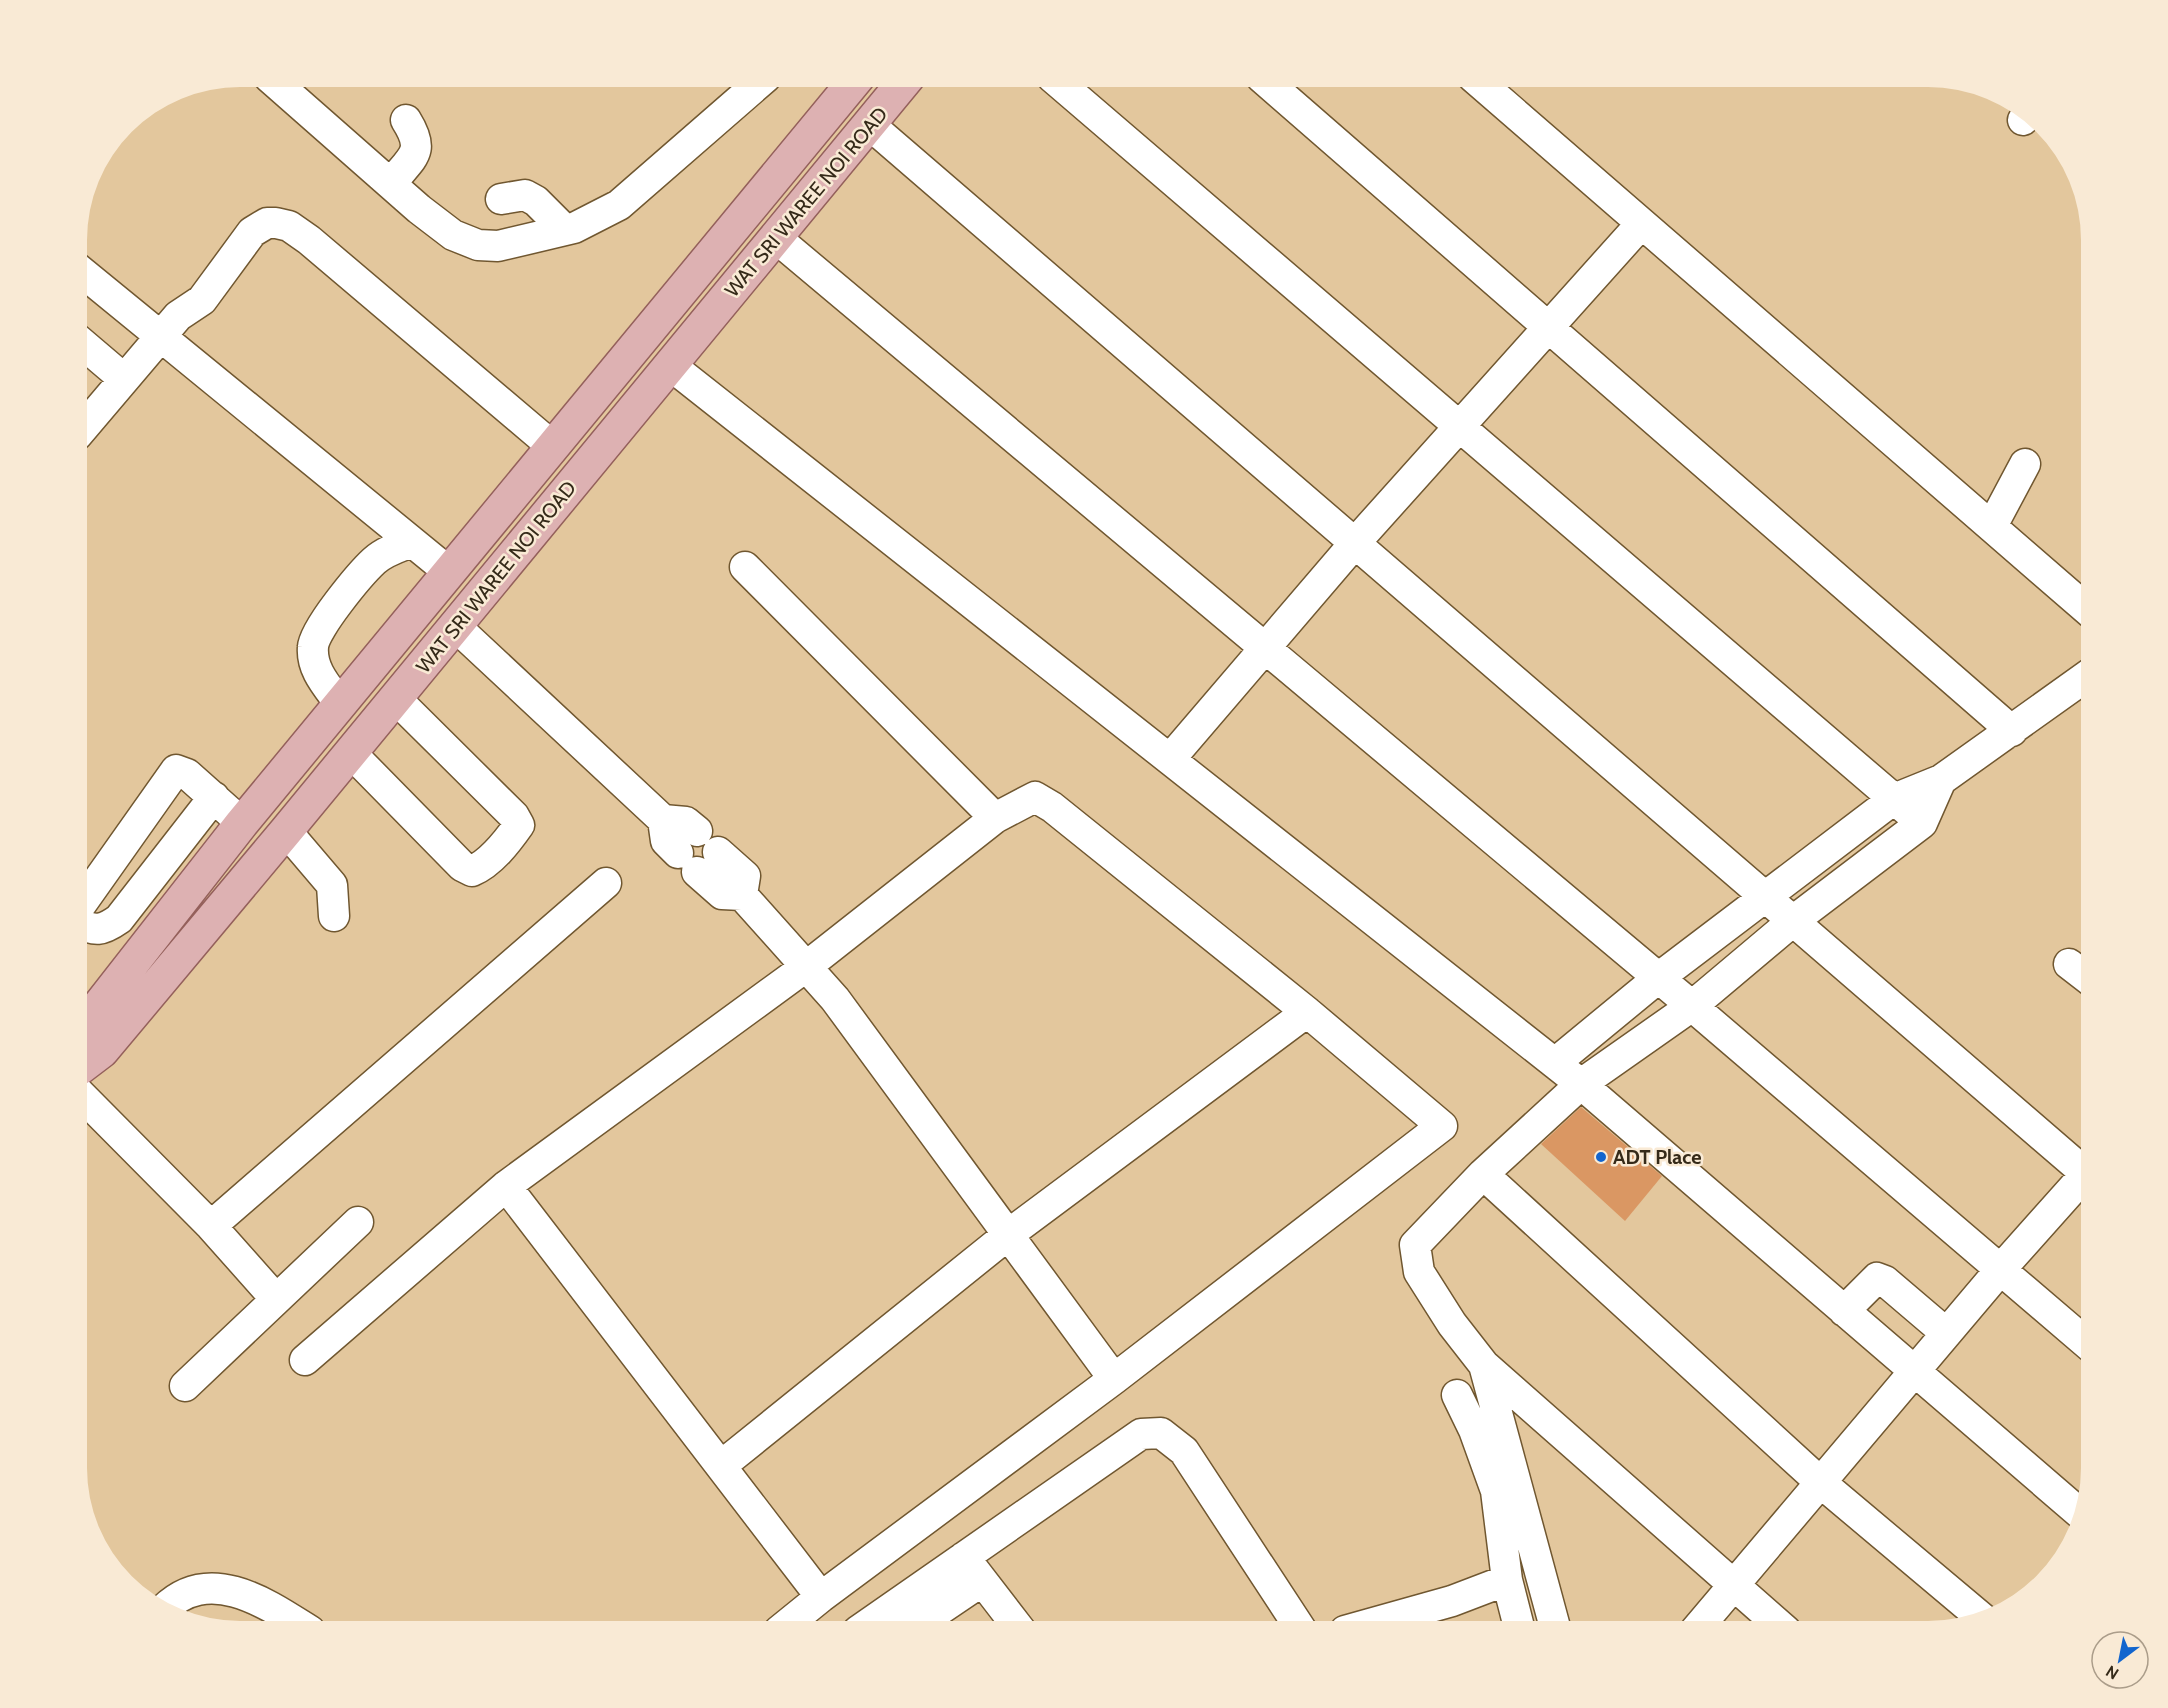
<svg xmlns="http://www.w3.org/2000/svg" width="2168" height="1708" font-family="Cabin,sans-serif">
	<style>
		.building { fill: #da9763 }
		.lines { fill: none; stroke-linecap: round; stroke-linejoin: round }
		.minor-casing { stroke: #705730; stroke-width: 33 }
		.major-casing { stroke: #94605b; stroke-width: 36 }
		.minor { stroke: #fff; stroke-width: 30 }
		.major { stroke: #ddb1b2; stroke-width: 33 }
		.poi-dot { fill: #1265ce; stroke: #f9ead5; stroke-width: 2 }
		.labels { text-anchor: middle; stroke-width: 5; stroke-linejoin: round; paint-order: stroke }
		.street-label { font-size: 20px; fill: #352a19; stroke: #f9ead5 }
		.poi-label { font-size: 20px; font-weight: bold; fill: #352a19; stroke: #f9ead5; text-anchor: start }
	</style>
	<rect width="100%" height="100%" fill="#e3c79d"/>
	<path class="building" d="M1581,1107L1662,1176L1625,1221L1541,1144Z"/>
	<g class="lines">
		<defs>
			<path id="minor" d="M269,77L419,209L453,235L478,245L498,246L574,228L619,205L766,77
				M1052,77L1922,823
				M1261,77L2012,731
				M1473,77L2091,613
				M2023,120L2028,113
				M870,125L2091,1178
				M392,182C413,156 426,152 406,120
				M501,199L525,195L536,201L565,230
				M776,238L1692,1006L2091,1347
				M77,268L449,572
				M77,339L124,379
				M670,365L1581,1084L2083,1516
				M77,435L178,316L202,300L252,232L267,223H276L289,226L309,240L552,446
				M1992,526L2025,464
				M745,567L995,818
				M455,626L663,820
				M340,704C328,687 311,670 313,647C314,629 360,574 374,561C385,551 399,547 412,542
				M351,753L462,866L472,871C491,863 507,842 519,825L514,816L396,699
				M1170,759L1354,544L1641,224
				M1035,797L1052,807L1307,1012L1442,1126L1114,1379L821,1597L506,1186L807,966L995,818Z
				M286,831L332,885L334,916
				M678,853L666,841L663,820L686,822L697,831
				M697,872L722,894L742,895L745,876L718,852
				M742,895L835,999L1114,1379
				M77,910L176,770L187,774L242,823
				M77,922C95,932 102,931 119,919L214,797
				M2069,964L2091,981
				M1555,1063L1657,979L1894,799L1941,780L2091,673
				M77,1091L211,1226L275,1298
				M1483,1174L1820,1482L1983,1619
				M211,1226L606,883
				M1844,1311L1877,1278L1885,1281L1946,1333
				M305,1360L506,1186
				M1484,1365L1556,1631
				M185,1386L358,1222
				M1457,1395L1474,1430L1496,1491L1507,1580L1520,1631
				M722,1465L1009,1234L1307,1012
				M964,1557L1021,1631
				M164,1609C210,1564 266,1603 310,1631
				M779,1631L821,1597
				M858,1631L1141,1434L1161,1433L1184,1451L1302,1631
				M908,1631L982,1581
				M1345,1631L1452,1601L1507,1580
				M1695,1631L2000,1270L2091,1168
				M1786,1631L1484,1365L1452,1324L1419,1272L1415,1245L1483,1174L1581,1084L1692,1006L1793,921L1922,823L1941,780"/>
			<path id="major" d="M77,1034L242,823L858,77
				M77,1070L102,1051L286,831L908,77"/>
		</defs>
		<use href="#minor" class="minor-casing"/>
		<use href="#major" class="major-casing"/>
		<use href="#minor" class="minor"/>
		<use href="#major" class="major"/>
	</g>
	<circle class="poi-dot" cx="1601" cy="1157" r="6"/>
	<g class="labels">
		<g class="street-label">
			<text transform="translate(806 202) rotate(-50)" y="7">WAT SRI WAREE NOI ROAD</text>
			<text transform="translate(496 577) rotate(-51)" y="7">WAT SRI WAREE NOI ROAD</text>
		</g>
		<g class="poi-label">
			<text x="1613" y="1164">ADT Place</text>
		</g>
	</g>
	<path d="M0 0H2168V1708H0ZM240 87H1928A153 153 0 0 1 2081 240V1468A153 153 0 0 1 1928 1621H240A153 153 0 0 1 87 1468V240A153 153 0 0 1 240 87Z" fill="#f9ead5" fill-rule="evenodd"/>
	<g transform="translate(2120 1660) rotate(212)"><circle r="28" fill="#f9ead5" stroke="#ab9d8a" stroke-width="1.5"/>
	<path d="M0-4.5L10 22L0 15L-10 22Z" fill="#1265ce"/>
	<text y="-9" font-size="16" font-weight="bold" text-anchor="middle" fill="#352a19">N</text>
	</g>
</svg>
